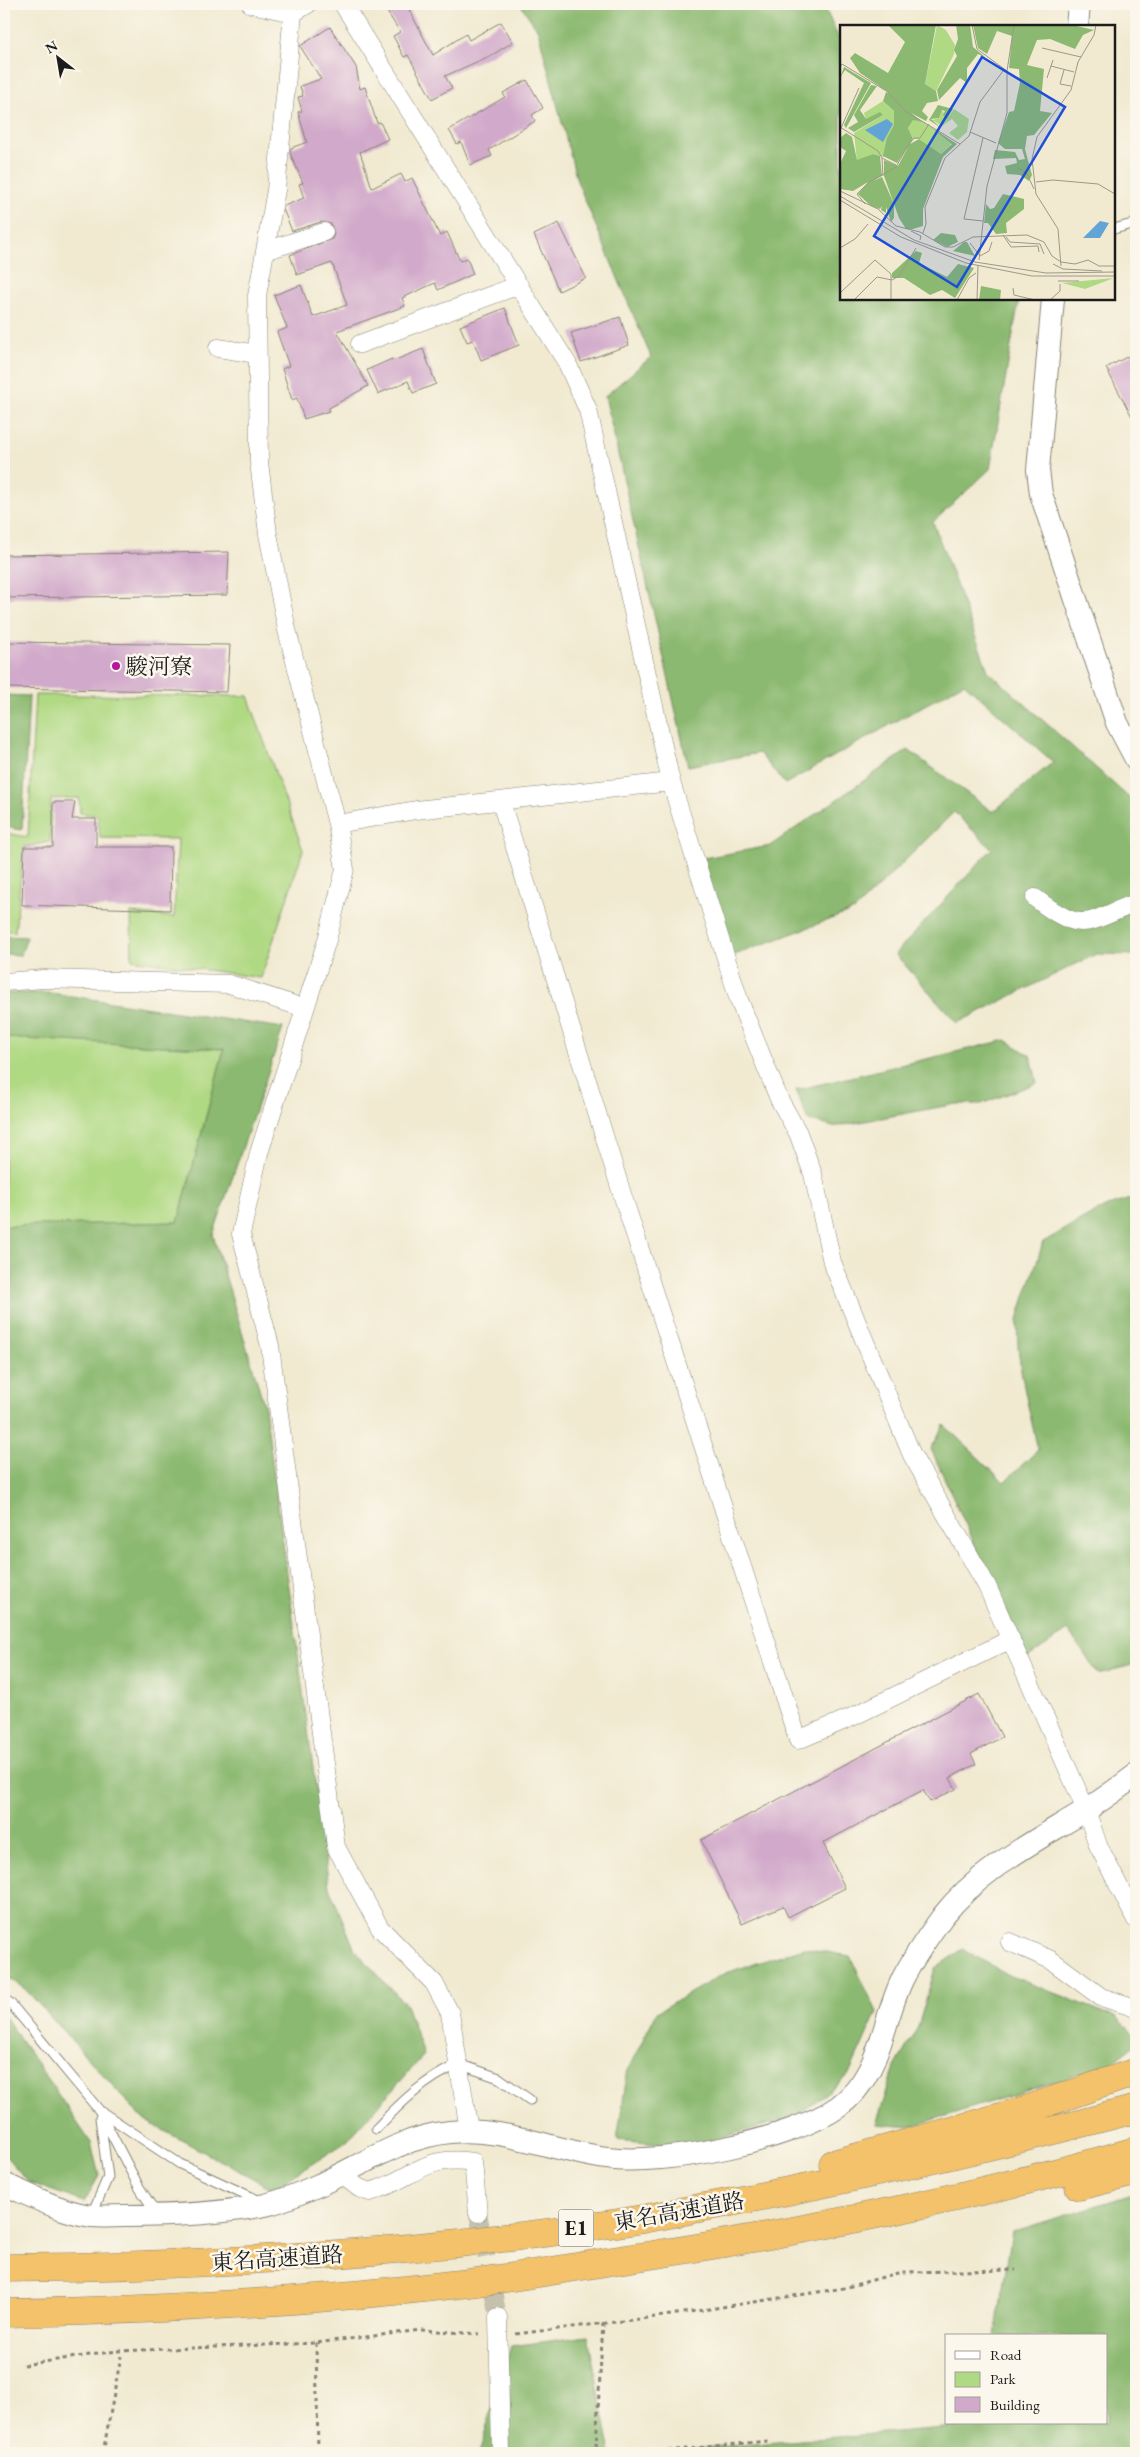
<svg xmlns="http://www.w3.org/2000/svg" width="1140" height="2457" font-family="'EB Garamond','Noto Serif JP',serif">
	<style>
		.green { fill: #b0d983; stroke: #667a50 }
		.forest { fill: #8cb971; stroke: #546a46 }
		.building { fill: #d1a9ca }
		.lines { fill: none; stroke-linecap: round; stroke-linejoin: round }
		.minor-tunnel { stroke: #c6c1ad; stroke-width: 18; stroke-dasharray: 18 9; stroke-linecap: butt }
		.service-casing { stroke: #868376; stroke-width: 11 }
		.minor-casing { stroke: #868376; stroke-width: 19 }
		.tertiary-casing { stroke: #868376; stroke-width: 24 }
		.motorway-casing { stroke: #868376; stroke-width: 29 }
		.path { stroke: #868376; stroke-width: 3; stroke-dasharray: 4 4; stroke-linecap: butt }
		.service { stroke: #fff; stroke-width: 9 }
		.minor { stroke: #fff; stroke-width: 18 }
		.tertiary { stroke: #fff; stroke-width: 22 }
		.motorway { stroke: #f3c26a; stroke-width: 28 }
		.poi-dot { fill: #b5179e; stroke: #fbf7ec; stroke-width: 2 }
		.labels { text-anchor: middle; stroke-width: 5; stroke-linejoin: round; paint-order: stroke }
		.shield { fill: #fbf7ec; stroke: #5f5e5a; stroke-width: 1 }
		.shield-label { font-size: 21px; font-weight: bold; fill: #1c1c1c }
		.poi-label { font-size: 22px; fill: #1c1c1c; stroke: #fbf7ec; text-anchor: start }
		.street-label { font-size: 22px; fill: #1c1c1c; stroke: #fbf7ec }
		.inset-road { fill: none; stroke: #9c9889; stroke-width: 1 }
		.view { fill: #1d4ed8; fill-opacity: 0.15; stroke: #1d4ed8; stroke-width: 2.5 }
		.inset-edge { fill: none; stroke: #1c1c1c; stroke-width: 2.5 }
	</style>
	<rect width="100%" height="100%" fill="#fbf7ec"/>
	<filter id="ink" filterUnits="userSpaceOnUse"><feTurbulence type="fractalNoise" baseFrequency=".02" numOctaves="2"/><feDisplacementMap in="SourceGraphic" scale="10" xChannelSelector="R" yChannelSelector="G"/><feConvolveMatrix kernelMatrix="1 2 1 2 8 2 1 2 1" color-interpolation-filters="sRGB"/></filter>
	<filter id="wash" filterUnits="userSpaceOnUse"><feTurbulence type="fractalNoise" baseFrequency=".0096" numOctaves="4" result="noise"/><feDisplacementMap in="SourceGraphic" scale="20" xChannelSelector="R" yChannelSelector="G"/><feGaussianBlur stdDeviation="1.12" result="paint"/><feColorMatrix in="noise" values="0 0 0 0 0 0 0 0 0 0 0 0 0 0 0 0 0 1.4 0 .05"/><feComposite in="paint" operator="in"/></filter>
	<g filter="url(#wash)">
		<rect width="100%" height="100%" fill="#f1ead1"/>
		<path class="green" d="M35,695L248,696L303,850L261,978L132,959L131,913L174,917L178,839L100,838L98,816L80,813L79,798L51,799L50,842L24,847L15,932L4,930V833L28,837Z
			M4,1038L224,1049L178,1222L4,1226Z"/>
		<path class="forest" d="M520,4H823L841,43V299H1019L990,469L933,522L988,671L1136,804V955L1096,954L957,1023L895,954L992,849L954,812L855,910L732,956L698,859L770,846L908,750L993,812L1053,762L964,683L785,784L759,753L688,766L605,396L651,357L577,181L538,30Z
			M4,695L29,696L22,830L4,827Z
			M4,936L27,937L21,955L4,954Z
			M4,993H51L283,1028L213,1235L265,1408L329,1887L355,1950L406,2005L424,2055L346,2142L273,2189L144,2120L25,1989L4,1975V1226L178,1222L224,1049L4,1038Z
			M1006,1040L1031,1056L1037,1083L981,1104H956L833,1127L808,1120L796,1090Z
			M1136,1197V1664L1098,1674L1068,1630L1027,1658L931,1449L944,1425L1004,1482L1038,1450C1031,1417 1012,1348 1019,1316C1026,1291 1036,1267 1043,1242L1105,1207Z
			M804,1948L850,1956L877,2012L848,2076L795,2117L686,2147L617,2140L628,2069L657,2012L725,1973Z
			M963,1949L1008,1975L1118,2018L1136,2037V2044L1109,2065L910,2127L876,2124L895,2067L918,2027L935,1968Z
			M4,2015L91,2143L99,2176L84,2202L28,2182L4,2154Z
			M1136,2193V2453H648L980,2425L981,2423H1106V2336H995L1012,2232Z
			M588,2336L611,2453H479L511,2346Z"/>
		<g id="blocks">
			<path class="building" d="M382,4H406L433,55L466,34L469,40L501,22L513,42L492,55L445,76L452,88L432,99L408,55L404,57L393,36L400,32Z
				M330,27L356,67L360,89L365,87L377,123L380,122L388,139L360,152L372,188L401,174L405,182L412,178L440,236L447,232L460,261L467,258L473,274L438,290L435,283L402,298L405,306L337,331L368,386L329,408V411L304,419L297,398L292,400L282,369L289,366L277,332L287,328L274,295L301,285L313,317L347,305L332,263L297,275L290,255L332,239L334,234L331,224L321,222L292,231L283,209L284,206L304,198L299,184L303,183L290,153L291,148L307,142L298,112L302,111L298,97L303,96L300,86L321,79L300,46Z
				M527,80L543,108L532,115L535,121L489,150L492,156L470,165L461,142L457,144L449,130L505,97L503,93Z
				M559,223L586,278L559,291L534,235Z
				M505,308L519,345L481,360L473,340L467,342L460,326Z
				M620,317L629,345L581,362L571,333Z
				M423,349L436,384L413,393L408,381L378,394L367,370L392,359L393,361Z
				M1136,352V424L1106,368Z
				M229,552L227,595L4,598V555Z
				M4,642L230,645L227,692L4,688Z
				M53,802H75L72,819H96V847H171L170,910L22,905L24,847H53Z
				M979,1694L1002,1737L971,1754L976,1764L950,1778L956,1789L930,1802L923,1790L823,1843L845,1888L788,1917L783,1906L742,1924L701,1840Z"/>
		</g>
	</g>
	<g filter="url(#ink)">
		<use href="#blocks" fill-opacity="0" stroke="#868376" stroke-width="1"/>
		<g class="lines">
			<path class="minor-tunnel" d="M478,2213L498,2317"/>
			<defs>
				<path id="service" d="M1114,229L1136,223
					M4,1999L10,2003L99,2110L139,2187L156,2213
					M102,2112L180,2164L260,2201
					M376,2129C401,2102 425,2079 459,2064L499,2078L530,2100
					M91,2216L108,2177L100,2118"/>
				<path id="minor" d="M251,4L293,13L308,4
					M343,4L567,363L588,410L671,782L739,1000L779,1099L798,1133L813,1174L832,1262L912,1455L987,1586L1086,1810L1098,1845L1136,1920
					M293,13L276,190L257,296L259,462L268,534L287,630L337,824L345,869L327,940L259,1153L241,1234L270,1346L336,1847L380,1928L434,1983L450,2013L469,2130
					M265,251L324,232
					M360,344L519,285
					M218,348L257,354
					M501,802L623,1197L798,1740L852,1717L1011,1639
					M337,824L416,810L671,782
					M1035,898C1085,936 1084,922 1136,903
					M4,982L43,979L229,984L304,1008
					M1010,1942L1051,1960L1101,1997L1136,2008
					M341,2174L359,2188L370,2192C412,2180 422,2154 473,2162L478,2213
					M498,2317L501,2453"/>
				<path id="tertiary" d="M1077,26L1079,4
					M1053,299L1038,470L1041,494L1117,723L1136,759
					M4,2184C32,2196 61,2212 92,2216C102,2217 114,2216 125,2216C171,2216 219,2214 265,2205C283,2201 303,2192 321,2184C364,2164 401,2137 450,2132C505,2127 554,2151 607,2158C664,2166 791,2140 838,2107C882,2075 881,2023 903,1978C914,1957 929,1935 943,1916C979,1870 1032,1843 1081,1813C1100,1802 1118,1788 1136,1775"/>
				<path id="motorway" d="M833,2164L1022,2111L1136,2072
					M1079,2186L1136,2172
					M4,2268C210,2266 415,2253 618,2223C653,2218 687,2210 721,2204C861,2178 999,2145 1136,2109
					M4,2313C159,2311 315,2301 469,2283C517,2277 565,2269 612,2261C789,2235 964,2200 1136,2151"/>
			</defs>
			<use href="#service" class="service-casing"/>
			<use href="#minor" class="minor-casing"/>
			<use href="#tertiary" class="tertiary-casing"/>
			<use href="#motorway" class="motorway-casing"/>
			<path class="path" d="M603,2323L596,2445L607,2453
				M516,2334L664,2316L844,2288L901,2272L1016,2270
				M316,2343L318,2453
				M23,2365L117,2351L316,2343L422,2330L480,2334
				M103,2453L121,2356
				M644,2453L768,2441"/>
			<use href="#service" class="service"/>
			<use href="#minor" class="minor"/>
			<use href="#tertiary" class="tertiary"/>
			<use href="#motorway" class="motorway"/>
		</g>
	</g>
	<circle class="poi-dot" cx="116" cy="666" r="5"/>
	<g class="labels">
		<rect class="shield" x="558.5" y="2209.5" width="35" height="37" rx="4"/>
		<g class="shield-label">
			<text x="576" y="2235">E1</text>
		</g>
		<g class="poi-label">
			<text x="126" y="674">駿河寮</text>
		</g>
		<g class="street-label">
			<text transform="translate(679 2211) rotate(-10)" y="8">東名高速道路</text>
			<text transform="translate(277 2258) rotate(-4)" y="8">東名高速道路</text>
		</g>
	</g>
	<g transform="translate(840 25)">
		<rect width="275" height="275" fill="#f1ead1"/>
		<path d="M97,0L106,5L115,20L114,29L96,66L85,59ZM43,76L54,86V100L44,132L33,129L17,136L14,108L43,90L40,88L26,95L24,88ZM114,84L129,94L127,107L118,115L109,108L118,101L112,94L102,101L92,95L99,93L102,85L107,94ZM73,94L84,97L112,118L101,129L79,114H73L68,103ZM274,253L245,264L222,258Z" fill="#b0d983"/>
		<path d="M48,0H96L85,59L96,66L98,76L87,78L82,86L88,92L86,96L71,88L83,97L73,95L68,103L73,114L70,119L79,114L101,129L112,119L89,101L117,119L103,132L83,184V201L73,204H66L59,193L44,151V135L58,141L68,122L57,138L43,131L47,113L54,100V86L43,76L46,67L51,69L20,48L10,33L15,28L48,48L65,17ZM116,0H130L133,22L145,32L138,29L127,43V58L120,53L99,75L97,65L117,31L114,25L118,14ZM133,0H232L254,5L243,10L235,24L210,14L197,15L187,40L204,44L200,86L212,88L194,110L187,111L185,124L192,150L189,156L180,150L167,149L165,141L177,138L176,133L153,134L155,125L175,127L179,135L185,134L182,124H165L158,118L169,87L174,86L180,58L179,44L169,43L172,11L157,6L147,29L138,23ZM4,42L31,58L6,103L4,100L24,58L5,45L0,53ZM31,60L37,61L20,85L26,94L40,87L43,90L14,107L8,103L18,97L14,90ZM98,80L113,84L107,94L103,90L105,86L102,85L99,93L91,94L101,103L89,95ZM6,108L12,112L17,135L33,129L40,131L42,151L33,156L42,152L54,179V193L51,197L46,182V188L41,185L42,181L40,184L31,181L18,169L28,157L13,166L0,164V139L6,126L0,122V113ZM163,169L184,174V184L166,198L167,208L156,209L148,198H144L146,179L150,184L154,183ZM101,208L115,210L118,217L107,222L93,215ZM124,217H127L135,231L113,226ZM76,226L82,228L79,238L107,252L118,239L134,243L115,273L102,265L90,270L64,253H52V248ZM141,261L161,265L160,275H139Z" fill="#8cb971"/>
		<path d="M47,94L53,99L43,117L25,105ZM260,196L269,198L260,213H243Z" fill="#62a4d5"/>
		<path class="inset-road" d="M132,0L137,24L167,46M202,23L241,32M211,41L234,47M0,42L2,39L48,67L65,86L120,119M224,45L220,59L231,61M207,53L213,35M0,102L38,126L42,133L43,151M1,103L19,63M130,107L156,118M143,113L124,194L143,196M42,133L56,140M178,143L187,149L194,164M196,157L213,155L258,159L275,169M0,166L38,184L56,201L80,207L105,222H113L133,212L187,210L204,217L212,231L221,237L235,239L248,235L259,241H275M0,171L74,215L135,237L206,248L275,247M0,175L61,212L126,238L192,251H275M25,179L17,169L29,157L56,142L67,122L74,113H80L89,99M71,206L81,211L80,215M83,208L86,199L85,182L105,133L129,111L140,77L163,46M163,210L171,222L198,221L199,227M166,212L170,217L200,219L204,229M130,218L140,231L149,226L152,217M0,223L15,214L28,199M139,235L147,161L167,88V46L174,0M213,239L223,244L262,246M221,241L218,204L196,169L192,134L197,112L231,65L238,37L254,10L256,0M218,256H239M173,263L174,270L195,275M0,268L35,235L51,249V275M14,275L37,252L52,255L59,251L76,223M117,275L129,253L136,248M137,275L138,240M210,275L220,266V259"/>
		<path class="view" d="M142,32L225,82L117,262L34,211Z"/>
		<rect width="275" height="275" class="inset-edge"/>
	</g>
	<rect width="1140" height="2457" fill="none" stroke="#fbf7ec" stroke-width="20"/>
	<rect x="945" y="2334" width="162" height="90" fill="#fbf7ec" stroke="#a29f99"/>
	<rect x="955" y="2351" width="25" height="8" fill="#ffffff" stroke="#a29f99"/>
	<text x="990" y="2360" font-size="15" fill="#1c1c1c">Road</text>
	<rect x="955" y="2372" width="25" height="15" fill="#b0d983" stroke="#a29f99"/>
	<text x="990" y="2384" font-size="15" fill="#1c1c1c">Park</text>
	<rect x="955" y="2397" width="25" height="15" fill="#d1a9ca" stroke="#a29f99"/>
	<text x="990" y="2410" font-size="15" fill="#1c1c1c">Building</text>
	<g transform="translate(58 58) rotate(329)" stroke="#fbf7ec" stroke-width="4" paint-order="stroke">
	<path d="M0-4L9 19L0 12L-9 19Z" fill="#1c1c1c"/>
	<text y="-8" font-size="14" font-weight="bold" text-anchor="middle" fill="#1c1c1c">N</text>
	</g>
</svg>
